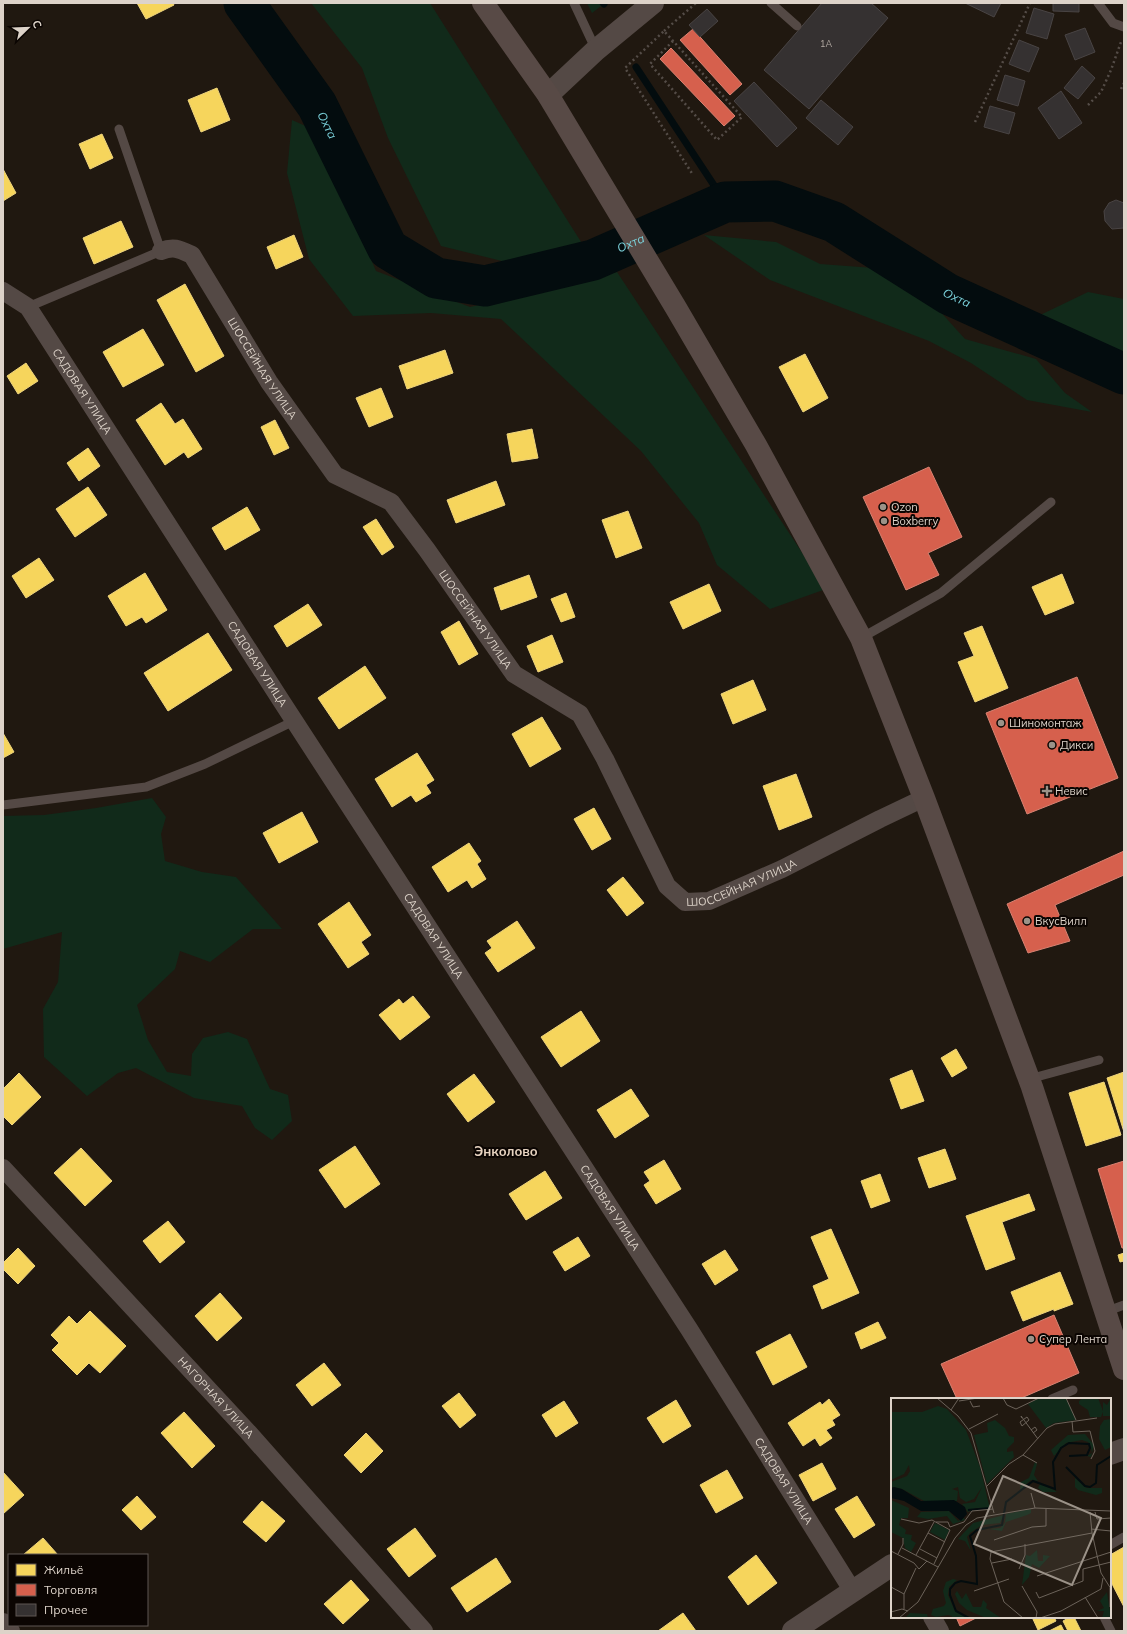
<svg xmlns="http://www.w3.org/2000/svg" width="1127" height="1634" font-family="Mulish,sans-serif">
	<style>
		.green { fill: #112a1a }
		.homes { fill: #f6d55c; stroke: #eed47d }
		.shops { fill: #d6604d; stroke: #d88272 }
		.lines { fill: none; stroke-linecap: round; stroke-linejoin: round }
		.stream { stroke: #030c0e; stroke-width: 7 }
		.river { stroke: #030c0e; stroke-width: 41 }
		.building { fill: #353131; stroke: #494444 }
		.path { stroke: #544c47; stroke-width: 2.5; stroke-dasharray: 2 3; stroke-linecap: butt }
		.service { stroke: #544945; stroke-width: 9 }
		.minor { stroke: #544945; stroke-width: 18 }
		.tertiary { stroke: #544945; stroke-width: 22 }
		.secondary { stroke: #584a46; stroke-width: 22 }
		.poi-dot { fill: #9b9288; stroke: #0b0502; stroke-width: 1.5 }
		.labels { text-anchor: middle; stroke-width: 4; stroke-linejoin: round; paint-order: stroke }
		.number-label { font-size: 9px; fill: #b3aaa3 }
		.street-label { font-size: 11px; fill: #ddd3c9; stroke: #0b0502 }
		.poi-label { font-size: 11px; fill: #ddd3c9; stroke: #0b0502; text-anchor: start }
		.water-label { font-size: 12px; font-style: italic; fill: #7ad0d9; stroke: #0b0502 }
		.quarter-label { font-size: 13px; font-weight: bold; fill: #e7d3c0; stroke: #0b0502 }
		.inset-river { fill: none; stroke: #030c0e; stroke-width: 2 }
		.inset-road { fill: none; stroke: #6c635a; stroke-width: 1 }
		.view { fill: #9b9288; fill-opacity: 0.15; stroke: #9b9288; stroke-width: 2 }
		.inset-edge { fill: none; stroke: #ddd3c9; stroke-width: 2 }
	</style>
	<rect width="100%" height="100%" fill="#201810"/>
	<path class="green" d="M311,3H430L583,245L506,262L441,246L388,138L362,68Z
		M587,3H605L592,13Z
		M292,120L317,131L376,271L470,307L617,272L826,589L770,609L717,565L699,523L641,451L501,319L431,313L353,316L309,259L287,173Z
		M704,235L776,242L820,264L874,268L928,298L965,339L1036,359L1065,393L1092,412L1027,400L971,363L929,341L770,280Z
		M1088,292L1124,299V353L1034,318Z
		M152,798L166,817L161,834L165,861L202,872L236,877L282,929H253L210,962L180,951L175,969L137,1005L148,1040L167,1072L191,1076L192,1054L203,1038L228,1032L247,1039L270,1089L288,1095L292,1121L272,1140L255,1128L242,1106L194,1098L136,1068L118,1073L87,1096L44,1057L43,1009L58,982L62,932L3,949V816L44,815L96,808Z"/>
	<path class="homes" d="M137,3H173L174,5L146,19Z
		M217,88L230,120L201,132L188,100Z
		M102,134L113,158L90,169L79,144Z
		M3,169L16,193L3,201Z
		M121,221L133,247L94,264L83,238Z
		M294,235L303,257L276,269L267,247Z
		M185,284L224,356L196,372L157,300Z
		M143,329L164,365L123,387L103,352Z
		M445,350L453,373L407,389L399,366Z
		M805,354L828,398L803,412L779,367Z
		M26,363L38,381L18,394L7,376Z
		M381,388L393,417L369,427L356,398Z
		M161,403L175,424L183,419L202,449L188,458L184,452L165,465L136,420Z
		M275,420L289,448L274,455L261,427Z
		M532,429L538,458L512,462L507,434Z
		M88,448L100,466L79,481L67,463Z
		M496,481L505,505L456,523L447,500Z
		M88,487L107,515L75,537L56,509Z
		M247,507L260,530L225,550L212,528Z
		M628,511L642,548L616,558L602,520Z
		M376,519L394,547L382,555L363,527Z
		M39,558L54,580L26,598L12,576Z
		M145,573L167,610L146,623L142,617L126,626L108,596Z
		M1062,574L1074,603L1045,615L1032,587Z
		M529,575L537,597L501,610L494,588Z
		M709,584L721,611L683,629L670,602Z
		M566,593L575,617L561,622L551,599Z
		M308,604L322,625L287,647L274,626Z
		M459,621L478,654L459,665L441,632Z
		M982,626L1008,688L975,702L958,662L974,656L964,633Z
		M208,633L232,670L168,711L144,673Z
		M552,635L563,662L538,672L527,646Z
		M365,666L386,698L339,729L318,698Z
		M753,680L766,710L733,724L721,694Z
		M542,717L561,749L530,767L512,734Z
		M3,733L14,752L3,758Z
		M417,753L434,780L426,785L431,793L416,802L411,795L392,807L375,779Z
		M796,774L812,817L779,830L763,786Z
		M594,808L611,839L592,850L574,819Z
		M302,812L318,842L279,863L263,833Z
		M469,843L481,861L477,864L486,879L472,888L467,880L448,892L432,867Z
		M623,877L644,903L627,916L607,890Z
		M349,902L371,935L361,942L369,954L348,968L318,924Z
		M517,921L535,948L498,972L485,953L492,948L487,941Z
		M413,996L430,1017L400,1040L379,1015L399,999L403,1004Z
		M581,1011L600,1041L561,1067L541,1037Z
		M956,1049L967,1068L952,1077L941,1058Z
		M912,1070L924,1101L901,1109L890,1079Z
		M1124,1072V1132L1107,1078Z
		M19,1073L41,1097L12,1125L3,1116V1089Z
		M474,1074L495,1102L468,1122L447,1094Z
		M1104,1082L1121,1135L1086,1146L1069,1093Z
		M631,1089L649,1116L615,1138L597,1110Z
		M355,1146L380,1184L345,1208L319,1170Z
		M81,1148L112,1181L85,1206L54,1173Z
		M945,1149L956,1179L929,1188L918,1158Z
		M664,1160L681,1189L656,1204L644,1185L650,1181L644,1172Z
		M545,1171L562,1198L526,1220L509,1194Z
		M880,1174L890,1201L871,1208L861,1181Z
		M1029,1194L1035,1210L1002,1222L1015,1259L986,1270L966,1216Z
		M168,1221L185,1242L160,1263L143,1241Z
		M831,1229L859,1293L822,1309L813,1286L829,1279L811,1237Z
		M578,1237L590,1256L565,1271L553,1252Z
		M18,1248L35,1266L18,1284L3,1269V1263Z
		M725,1250L738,1270L715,1285L702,1264Z
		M1124,1253V1261L1120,1262L1118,1255Z
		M1060,1272L1073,1304L1054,1311V1309L1023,1321L1011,1292Z
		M220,1293L242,1318L217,1341L195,1316Z
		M90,1311L126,1346L100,1373L89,1363L77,1375L52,1350L59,1343L51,1335L69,1316L77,1324Z
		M878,1322L886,1338L861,1349L855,1333Z
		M790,1334L807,1367L773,1385L756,1352Z
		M324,1363L341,1385L312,1406L296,1385Z
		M459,1393L476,1415L460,1428L442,1406Z
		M829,1399L840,1415L832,1420L835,1425L826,1430L832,1438L820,1446L815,1438L803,1446L788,1423L820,1402L822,1405Z
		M676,1400L691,1426L663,1443L647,1418Z
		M564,1401L578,1423L556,1437L542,1415Z
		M184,1412L215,1446L192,1468L161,1433Z
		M366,1433L383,1451L361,1473L344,1455Z
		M822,1463L836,1489L813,1501L799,1475Z
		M727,1470L743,1498L716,1513L700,1485Z
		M3,1472L24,1495L3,1514Z
		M137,1496L156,1517L141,1530L122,1510Z
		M857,1496L875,1525L854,1538L835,1509Z
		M262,1501L285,1521L266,1542L243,1522Z
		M415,1528L436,1556L409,1577L387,1549Z
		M43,1538L58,1555H23Z
		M1124,1547V1607L1110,1580V1555Z
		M756,1555L777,1583L748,1605L728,1577Z
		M496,1558L511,1582L467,1612L451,1588Z
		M351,1580L369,1600L343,1624L324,1604Z
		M683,1613L696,1631H658Z
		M1032,1617H1054L1056,1621L1038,1630Z
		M1070,1617H1074L1081,1631H1068L1063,1621Z
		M1061,1625L1064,1631H1049Z"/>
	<path class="shops" d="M693,29L742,84L730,95L680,40Z
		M671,48L735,116L724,126L660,59Z
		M929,467L962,537L928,553L939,575L906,590L863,497Z
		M1077,677L1118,778L1027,814L986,713Z
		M1124,851V875L1055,905L1070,941L1028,953L1007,904Z
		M1124,1161V1248H1122L1098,1169Z
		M1054,1315L1079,1373L1019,1399H957L941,1364Z
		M956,1617H978L960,1626Z"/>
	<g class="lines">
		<path class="stream" d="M603,3L604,4
			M636,67L725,202"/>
		<path class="river" id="s1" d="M244,3L317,105L388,249L436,278L485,286L593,260L725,202L775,201L834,222L948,294L1124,374"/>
	</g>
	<path class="building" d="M822,3H871L888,18L809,109L764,70Z
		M965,3H1001L994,17Z
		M1053,3H1079V12L1053,11Z
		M1034,8L1054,14L1047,39L1026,33Z
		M707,9L718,21L700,37L689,25Z
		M1085,28L1095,52L1075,60L1065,35Z
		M1019,40L1039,48L1029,72L1009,64Z
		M1082,66L1095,78L1078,99L1064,88Z
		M1005,75L1025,81L1018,106L997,100Z
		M754,82L797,128L777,147L734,101Z
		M1061,91L1082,123L1059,139L1038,108Z
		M821,100L853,127L838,145L806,118Z
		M990,106L1015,113L1009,134L984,127Z
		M1116,200L1124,203V228L1112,229L1105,221L1104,211L1109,203Z"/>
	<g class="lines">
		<path class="path" d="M664,31L696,3
			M673,41L650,64L717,140L742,117L664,31L625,68L693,175
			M1121,89L1124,83
			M1088,105L1101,92L1111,70L1121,42
			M975,122L1030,3
			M1110,1585L1112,1584"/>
		<path class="service" d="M574,3L596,50
			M771,3L797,26
			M1098,3L1113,23L1124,27
			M28,307L161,251L119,129
			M861,638L941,593L1051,502
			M3,805L146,787L205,764L294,721
			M1029,1079L1099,1060
			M1105,1312L1124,1305
			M1052,1399L1073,1390
			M1110,1545L1124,1537
			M1104,1617L1111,1631"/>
		<g class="minor">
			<path id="s2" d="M161,251C174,246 179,249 192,255L269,382L335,475L391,502L427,550L514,674L580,714L605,759L667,886L685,902L709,901L782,869L880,819L924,798"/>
			<path id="s3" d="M3,291L28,307L282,702L689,1329L852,1590"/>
			<path id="s4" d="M3,1168L248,1432L424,1631"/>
			<path d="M932,1617L940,1631"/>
			<path d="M3,1622L11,1631"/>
		</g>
		<path class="tertiary" d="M548,95L596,50L653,3
			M1110,1454L1124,1449
			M793,1631L892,1565"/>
		<path class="secondary" d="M483,3L548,95L676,308L756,445L861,638L924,798L1032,1087L1124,1369"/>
	</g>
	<g class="poi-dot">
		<circle cx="883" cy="507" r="4"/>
		<circle cx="884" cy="521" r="4"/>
		<circle cx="1001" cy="723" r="4"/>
		<circle cx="1052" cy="745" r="4"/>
		<path d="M1045 785h4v4h4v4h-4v4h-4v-4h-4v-4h4z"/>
		<circle cx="1027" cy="921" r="4"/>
		<circle cx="1031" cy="1339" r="4"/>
	</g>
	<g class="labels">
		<g class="number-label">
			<text x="826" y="47">1А</text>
		</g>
		<g class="street-label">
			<text dy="4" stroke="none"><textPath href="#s2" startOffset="166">ШОССЕЙНАЯ УЛИЦА</textPath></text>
			<text dy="4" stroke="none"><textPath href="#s3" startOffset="130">САДОВАЯ УЛИЦА</textPath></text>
			<text dy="4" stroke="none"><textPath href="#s2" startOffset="502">ШОССЕЙНАЯ УЛИЦА</textPath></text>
			<text dy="4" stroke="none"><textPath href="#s3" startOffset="454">САДОВАЯ УЛИЦА</textPath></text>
			<text dy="4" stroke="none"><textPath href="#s2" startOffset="923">ШОССЕЙНАЯ УЛИЦА</textPath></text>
			<text dy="4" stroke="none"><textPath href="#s3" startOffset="778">САДОВАЯ УЛИЦА</textPath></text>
			<text dy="4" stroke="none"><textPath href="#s3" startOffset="1102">САДОВАЯ УЛИЦА</textPath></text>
			<text dy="4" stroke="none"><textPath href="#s4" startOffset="313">НАГОРНАЯ УЛИЦА</textPath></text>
			<text dy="4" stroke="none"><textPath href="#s3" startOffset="1426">САДОВАЯ УЛИЦА</textPath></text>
		</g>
		<g class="poi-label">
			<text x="891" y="511">Ozon</text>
			<text x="892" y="525">Boxberry</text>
			<text x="1009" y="727">Шиномонтаж</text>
			<text x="1060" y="749">Дикси</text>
			<text x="1055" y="795">Невис</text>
			<text x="1035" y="925">ВкусВилл</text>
			<text x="1039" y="1343">Супер Лента</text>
		</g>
		<g class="water-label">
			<text dy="4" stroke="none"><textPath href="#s1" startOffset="148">Охта</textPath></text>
			<text dy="4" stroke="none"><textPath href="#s1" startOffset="544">Охта</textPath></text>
			<text dy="4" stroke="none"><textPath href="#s1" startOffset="904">Охта</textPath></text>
		</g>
		<g class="quarter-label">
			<text x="506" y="1156">Энколово</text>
		</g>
	</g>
	<g transform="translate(891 1398)">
		<rect width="220" height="220" fill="#201810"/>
		<path d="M148,0H175L185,22L163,25L155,30L137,6ZM192,0H207L212,13V4L216,7L220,0V18H212V14L210,19H199L197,12L188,6V3ZM47,8L56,11L75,32L89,69L99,111L85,110L77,114L71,106L84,104L91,89L83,101L75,104L69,100L67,89L61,91L67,93L66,103L35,104L11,91L0,89V84L16,78L19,73L18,67L13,76L0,82V14H31ZM220,21V49L214,52L208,41L209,28L213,22ZM104,22L114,30L118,38L123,39V44L116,51V54L122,53L123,59L96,86L83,37L97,34L96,25ZM194,36L203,47L200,59L196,58L201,55L200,49L197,44L191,42L175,45L163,58L160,52L177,37ZM144,64L146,66L143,77L147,83L140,82L129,92L130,84L138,80ZM184,80L196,90H211V95L205,97L187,92L184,89ZM149,86L163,92L166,94H152L147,90ZM0,102L18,110L17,120H10L8,127L15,132L14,136L21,137L20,142L25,145L20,154L14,150L12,140L0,134ZM140,111V115L136,117L115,124L111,133L98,131L109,130L114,125L115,116ZM58,113L67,123L73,120L74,122L62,126L56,118L37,121L26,119L30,114ZM113,117L109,125L91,127L79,135L76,139L80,153L74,143L67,141L82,125ZM44,125L58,132L54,142L39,134ZM146,152L147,163H152V157L159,158L148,170L141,166L138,179L131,187L135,157L139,158ZM62,181L66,182L58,189L57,197L64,213L76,220H60L61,218L57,217L45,219L40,217L42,211L53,208L55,205L52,193L55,184ZM66,193L71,201L75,195L82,209H90L92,202L96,206L95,210L110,220H95L76,212L68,205L64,196ZM216,194L220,220H211L213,213H206L213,210L209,203ZM19,215L36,216L37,220H14Z" fill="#112a1a"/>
		<path d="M3,89L11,91L30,103L63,102L74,109L76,116L70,123L58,113H30L13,103L0,100V90Z" fill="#030c0e"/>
		<path class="inset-river" d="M175,69L194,88L199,89L205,85L206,67L220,58M77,112L99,110M78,220L65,213L59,197V191L64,185L70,183L86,186L85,158L79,138L86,132L111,127L115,104L142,83L164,91L162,64L170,50L178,45L198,46L199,50L196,57L178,58"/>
		<path class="inset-road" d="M46,0L67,18L80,35L103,115M112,0L116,7L125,11L148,0M175,0L185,22M68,3L87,0M79,3L82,9L89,8M60,12L68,0M136,19L138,22L131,28L129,24ZM131,20L130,18L147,41M181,23L182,34L199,33L204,53L200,61M78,31L107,16M140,32L144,29L146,32L142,35M132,57L146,65M95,89L118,66L132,57L156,30L164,26L206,20M140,95L144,110M199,114L201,135L210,175L220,191M204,114L206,121L220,120M10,121L28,125L41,122L59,132L43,166M45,124H57L59,129L73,124L81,113L102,111M200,131L220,133M37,135L54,144M103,142L141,129L155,128V111M11,150L47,169M29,151L46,160M0,153L23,165L28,171L36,163M7,156L12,146V140M25,157L43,124M101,165L121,161M128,171L134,157V146M146,178L220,154M131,188L146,214L145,220M0,189L13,196V211M83,193L118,181M145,194L148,200L192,183V171L220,164M13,196L25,170M194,199L207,220M219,209V190M0,214L11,211L17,213M8,220L27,204L64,140L75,127L86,120L144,110L220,113M132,220L113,204L99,161L100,154L201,135M149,220L170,213L210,191L212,180"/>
		<path class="view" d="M112,78L210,120L181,187L83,146Z"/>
		<rect width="220" height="220" class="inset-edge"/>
	</g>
	<rect width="1127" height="1634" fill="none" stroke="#ddd3c9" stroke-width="8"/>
	<rect x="8" y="1554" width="140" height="72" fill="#0b0502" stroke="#5f5752"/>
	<rect x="16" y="1564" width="20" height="12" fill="#f6d55c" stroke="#5f5752"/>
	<text x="44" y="1574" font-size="12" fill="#ddd3c9">Жильё</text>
	<rect x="16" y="1584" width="20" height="12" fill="#d6604d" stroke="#5f5752"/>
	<text x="44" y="1594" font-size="12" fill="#ddd3c9">Торговля</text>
	<rect x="16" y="1604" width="20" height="12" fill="#353131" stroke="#5f5752"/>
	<text x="44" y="1614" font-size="12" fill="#ddd3c9">Прочее</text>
	<g transform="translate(28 28) rotate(67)" stroke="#0b0502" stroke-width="3" paint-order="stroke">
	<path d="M0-3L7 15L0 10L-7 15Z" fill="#ddd3c9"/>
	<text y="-6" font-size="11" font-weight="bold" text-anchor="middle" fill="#ddd3c9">С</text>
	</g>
</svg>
